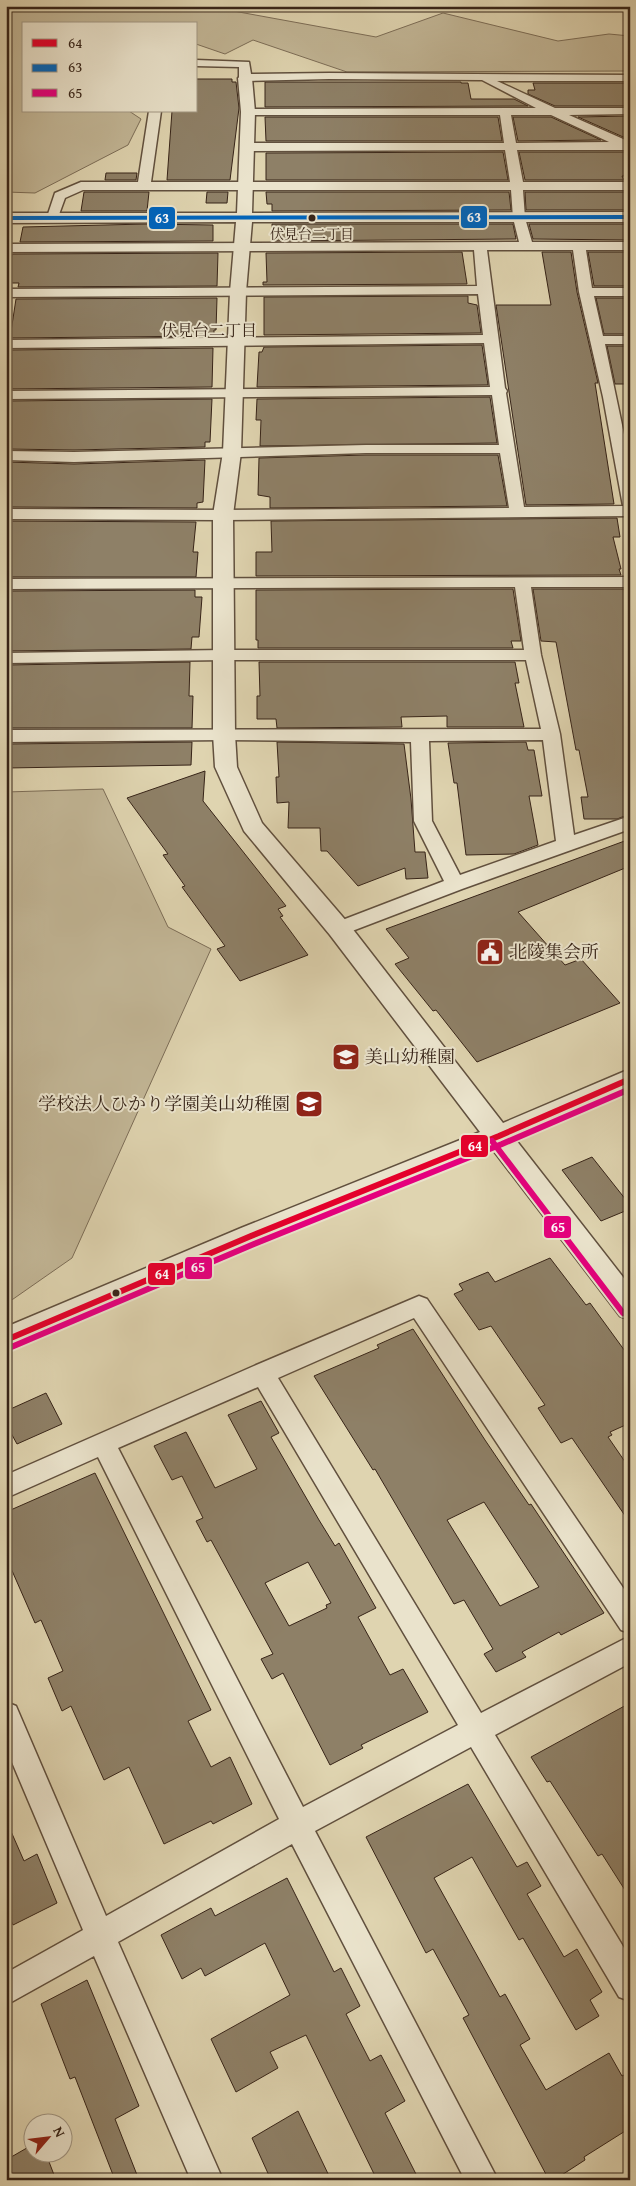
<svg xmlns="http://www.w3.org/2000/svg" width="636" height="2186" font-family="'Gentium Book Plus','Noto Serif JP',serif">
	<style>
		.green { fill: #c2b696; stroke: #7c6d57 }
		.building { fill: #8e8067; stroke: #372418; fill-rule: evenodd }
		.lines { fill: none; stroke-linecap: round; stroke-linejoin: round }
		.minor-casing { stroke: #61503e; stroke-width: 3 }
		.tertiary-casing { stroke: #61503e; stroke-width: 3 }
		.minor { fill: #eae3cc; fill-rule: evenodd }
		.tertiary { fill: #eae3cc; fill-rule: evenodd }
		.bus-1-casing { stroke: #eae3cc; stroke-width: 10 }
		.bus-2-casing { stroke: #eae3cc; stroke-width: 5.5 }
		.bus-3-casing { stroke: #eae3cc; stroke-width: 10 }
		.bus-1 { stroke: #e4002b; stroke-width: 6 }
		.bus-2 { stroke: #0065bd; stroke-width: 4 }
		.bus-3 { stroke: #e5007d; stroke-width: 6 }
		.bus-dot { fill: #372418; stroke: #eae3cc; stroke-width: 2 }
		.labels { text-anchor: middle; stroke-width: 4; stroke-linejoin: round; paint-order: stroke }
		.far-bus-label { font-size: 14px; fill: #372418; stroke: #eae3cc }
		.far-neighbourhood-label { font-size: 16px; fill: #372418; stroke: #eae3cc }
		.poi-label { font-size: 18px; fill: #372418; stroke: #eae3cc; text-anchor: start }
		.line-badge { stroke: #eae3cc; stroke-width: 2 }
		.badge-label { font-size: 14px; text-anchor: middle; font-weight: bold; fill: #fff }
	</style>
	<rect width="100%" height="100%" fill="#dfd4b0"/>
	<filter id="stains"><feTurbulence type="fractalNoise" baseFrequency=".004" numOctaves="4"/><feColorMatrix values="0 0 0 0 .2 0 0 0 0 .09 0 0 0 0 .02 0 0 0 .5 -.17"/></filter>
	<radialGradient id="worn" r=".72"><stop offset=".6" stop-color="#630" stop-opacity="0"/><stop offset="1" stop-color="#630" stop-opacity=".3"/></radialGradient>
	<path class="green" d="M6,6H206L376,37L443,13L558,41L609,34L630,36V71L347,72L253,40L225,54L196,44V24H24V111H129L141,119L128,145L35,193L6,192Z
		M103,789L168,927L211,949L72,1258L6,1304V792Z"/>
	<path class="building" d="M196,79H232V82H236L239,108L230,180H167L172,111H196Z
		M265,82H461V83H468L471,99H514L528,106L265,107Z
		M533,83H630V106H555L528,94V90H535Z
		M630,116V140L578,117Z
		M265,117H498L502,141H266Z
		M513,117H551L601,140L518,141Z
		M503,152L508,180H266V153Z
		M519,152H630V176H622L624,180H525Z
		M106,173H137L136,180H105Z
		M84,192H149L147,211H81Z
		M207,192H228L227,203H206Z
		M266,192H509L511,210L272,211V204H267Z
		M525,192H628L630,210H526Z
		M146,224L213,225V241L20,242L23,227Z
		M272,224H513L516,239L273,241Z
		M529,224H630V240L533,239Z
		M462,252L467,284L263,285V282H267L266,253Z
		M542,252H571L577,292L598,383H595L614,504L526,505L496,305H551Z
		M588,252H630V286H594Z
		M218,253L217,286L18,287L19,283H8L12,254Z
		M468,296V303L477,305L481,333L264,335V297Z
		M217,298L216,330H214V336L10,338L16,299Z
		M596,298H630V334H604Z
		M482,345L488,385L257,387L259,352H262L264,347Z
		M607,346H630V384H615Z
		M213,348L212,387L6,389L8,350Z
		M490,397L497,443L260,446L261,420H256L257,399Z
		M212,399L210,442H205V447L74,450L6,449V401Z
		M366,455H498L507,506L270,508V497L258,495L259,458Z
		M205,460L203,502L197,503V508L6,507L11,462H6L74,464Z
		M617,518L620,537H613L621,569H619L621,575L256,576V552H272L271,521Z
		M6,521L196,522L193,552H198L196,577H6Z
		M513,589L521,641H511L513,648H258V640H256V590Z
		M533,589H624L630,611V814L617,819H584L581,797H588L579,750H576L556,642L541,641Z
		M195,590V597H202L199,637H192L191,649L6,651V591Z
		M190,662L189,696H193L192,728H6V665Z
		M259,662H515L519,683H515L524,727H447V716L401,717L402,727L277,728L276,719H257V696H260Z
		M192,742L191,765L6,768V744Z
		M277,742L404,744L411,799L415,852H425L428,878L406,879L405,868L358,886L327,851H321L320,828H288L289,802L277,803L276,777H279Z
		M526,742L528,750H534L542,796H529L538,845L514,854L466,855L457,783H454L448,743Z
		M205,771L203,801L286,906L278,909L283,916L280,917L308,955L240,981L217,949L225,946L182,887L185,886L163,855L168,854L127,798Z
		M630,839V866L518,912L565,965L581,959L620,1003L477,1062L436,1010L433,1011L395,964L409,958L386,929Z
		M592,1157L630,1205V1209L601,1221L562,1170Z
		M550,1258L586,1305L590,1303L630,1358V1423L610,1432L612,1435L608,1437L630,1469V1523L572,1438L561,1443L538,1408L545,1405L491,1326L479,1330L454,1294L463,1290L459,1284L488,1272L495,1282Z
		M413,1329L485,1440L529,1505L531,1504L604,1613L561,1635L559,1632L522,1652L526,1657L496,1672L484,1654L493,1649L464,1600L454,1604L375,1469L373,1470L314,1376L379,1348L377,1345ZM484,1502L539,1587L500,1606L447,1520Z
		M46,1393L62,1424L17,1444L6,1424V1411Z
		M261,1401L279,1433L271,1437L319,1520L335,1546L339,1543L376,1608L358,1617L390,1675L403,1669L428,1712L361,1745L363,1748L330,1765L283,1673L272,1679L261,1659L273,1654L211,1540L207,1542L196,1521L203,1518L182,1476L172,1480L154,1446L186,1432L215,1488L257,1469L228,1415ZM308,1562L331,1603L326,1605L327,1608L289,1626L265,1583Z
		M95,1473L211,1710L188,1721L211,1767L230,1757L252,1804L213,1824L211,1821L164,1844L129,1767L104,1780L71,1706L62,1711L48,1678L63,1671L41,1620L35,1623L6,1557V1512Z
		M630,1703V1898L602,1854L598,1856L550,1781L547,1782L531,1757Z
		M468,1784L517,1867L527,1862L541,1886L527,1894L564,1957L577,1949L602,1992L590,2000L599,2016L576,2030L523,1938L519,1940L472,1857L434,1878L500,1997L505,1994L530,2039L520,2045L546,2090L609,2053L622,2076L630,2072V2128L584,2157L585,2160L554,2180H549L463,2018L469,2015L433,1949L426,1953L366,1837Z
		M6,1820L24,1861L37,1854L57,1903L13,1925L6,1908Z
		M287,1878L334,1972L341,1968L360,2006L346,2014L370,2061L381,2055L405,2101L385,2113L419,2180H377L306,2035L270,2052L278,2068L236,2092L211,2039L290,1995L265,1943L205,1976L201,1968L182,1979L161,1935L211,1908L215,1916Z
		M87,1980L139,2106L115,2119L139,2180H115L75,2077L70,2079L41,2004Z
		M298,2111L331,2180H271L252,2138Z
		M32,2145V2154H46L56,2180H6V2160Z"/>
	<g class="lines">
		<defs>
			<path id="minor" d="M196,60L249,62L251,74L329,73L630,75V81H497L555,108H630V114L569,115L630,142V150H517L523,182H630V190H523L525,218L532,242H630V250H586L592,288H630V296H594L603,336H630V344H605L630,463V516L223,520L6,519V509L223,510L509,508L500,453H366L74,462L6,460V451L74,452L366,445H499L492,395L6,399V391L490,387L484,343L6,348V340L483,335L478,294L6,297V289L477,286L474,250L6,252V244L519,242L513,218L511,190H83L65,198L57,220H49L47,217L55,193L81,182H138L149,111H161L151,182H510L505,150L248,151L242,147L248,143H504L500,115H248L242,112L248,109L536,108L482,80L329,79L245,81L239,78V67L196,66ZM511,115H551L609,142L516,143ZM487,250H573L579,292L603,397L623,506L524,507L506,393L507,391L505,388Z
				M630,577V587H531L541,655L560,734L574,835L630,816V829L462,889L339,936L332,934L329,929L332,924L444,881L414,821L411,742L224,740L6,742V730L541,729L526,660H225L6,663V653L225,650H524L515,587L6,589V579ZM543,740L556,841L460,875L432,821L429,741Z
				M419,1296L427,1299L630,1598V1633L621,1630L414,1318L278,1378L481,1713L630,1636V1663L495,1735L630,1958V2001L619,1997L471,1747L315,1831L498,2180H465L292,1844L118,1942L223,2180H191L94,1956L6,2005V1973L83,1930L6,1748V1702L16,1706L106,1916L279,1819L98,1457L6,1498V1475L254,1366ZM258,1387L458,1725L303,1807L118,1448Z"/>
			<path id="tertiary" d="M245,74L252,78L255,112L252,213L630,212V222H252L246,292L241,452L233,515L235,734L237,767L262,823L348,923L503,1123L630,1069V1090L516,1140L630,1286V1320L620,1316L493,1150L261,1244L6,1352V1327L241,1228L480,1132L330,935L244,831L215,767L213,734V515L223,452L230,292L236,222L6,223V213H237L241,112L238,78Z"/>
		</defs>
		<use href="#minor" class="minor-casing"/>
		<use href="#tertiary" class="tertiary-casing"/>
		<use href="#minor" class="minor"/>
		<use href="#tertiary" class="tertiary"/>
		<defs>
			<path id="bus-1" d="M6,1340L251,1236L499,1136L630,1079"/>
			<path id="bus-2" d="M6,218L630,217"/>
			<path id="bus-3" d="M492,1141L623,1313
				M9,1348L254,1244L502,1144L630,1089"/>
		</defs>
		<use href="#bus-1" class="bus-1-casing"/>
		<use href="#bus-2" class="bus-2-casing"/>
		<use href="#bus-3" class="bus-3-casing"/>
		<use href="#bus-1" class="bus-1"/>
		<use href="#bus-2" class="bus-2"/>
		<use href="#bus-3" class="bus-3"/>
	</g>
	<defs>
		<symbol id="civic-square" viewBox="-11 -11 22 22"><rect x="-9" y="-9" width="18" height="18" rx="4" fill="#8f2418" stroke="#eae3cc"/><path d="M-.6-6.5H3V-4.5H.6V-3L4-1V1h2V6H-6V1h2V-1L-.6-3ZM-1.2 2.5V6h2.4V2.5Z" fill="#fff"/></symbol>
		<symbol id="school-square" viewBox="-11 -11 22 22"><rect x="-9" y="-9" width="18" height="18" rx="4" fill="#8f2418" stroke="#eae3cc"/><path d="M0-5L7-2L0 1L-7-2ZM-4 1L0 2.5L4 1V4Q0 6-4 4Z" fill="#fff"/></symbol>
	</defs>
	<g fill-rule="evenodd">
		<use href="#civic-square" x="474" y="936" width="32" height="32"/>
		<use href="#school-square" x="330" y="1041" width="32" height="32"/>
		<use href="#school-square" x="293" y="1088" width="32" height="32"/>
	</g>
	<g class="bus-dot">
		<circle cx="312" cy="218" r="4.5"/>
		<circle cx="116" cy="1293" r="4.5"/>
	</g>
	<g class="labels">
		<g class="far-bus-label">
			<text x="312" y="239">伏見台二丁目</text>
		</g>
		<g class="far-neighbourhood-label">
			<text x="209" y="336">伏見台二丁目</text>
		</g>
		<g class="poi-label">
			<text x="509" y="958">北陵集会所</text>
			<text x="365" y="1063">美山幼稚園</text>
			<text x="290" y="1110" text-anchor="end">学校法人ひかり学園美山幼稚園</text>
		</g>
	</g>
	<g class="line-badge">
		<rect x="460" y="205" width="28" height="24" rx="5" fill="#0065bd"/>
		<rect x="148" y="206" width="28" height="24" rx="5" fill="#0065bd"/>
		<rect x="460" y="1134" width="29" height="24" rx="5" fill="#e4002b"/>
		<rect x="543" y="1215" width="29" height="24" rx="5" fill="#e5007d"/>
		<rect x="184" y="1256" width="29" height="24" rx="5" fill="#e5007d"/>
		<rect x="147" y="1262" width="29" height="24" rx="5" fill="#e4002b"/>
	</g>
	<g class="badge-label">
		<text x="474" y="222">63</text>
		<text x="162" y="223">63</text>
		<text x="475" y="1151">64</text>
		<text x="558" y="1232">65</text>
		<text x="198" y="1272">65</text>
		<text x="162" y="1279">64</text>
	</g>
	<rect width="636" height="2186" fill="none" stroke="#dfd4b0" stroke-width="25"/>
	<rect x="8" y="8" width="621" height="2171" fill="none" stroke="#372418" stroke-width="2.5"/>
	<rect x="12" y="12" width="611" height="2161" fill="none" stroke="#372418"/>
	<rect x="22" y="22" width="175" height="90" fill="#eae3cc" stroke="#a29784"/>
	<rect x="32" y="39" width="25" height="8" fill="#e4002b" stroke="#a29784"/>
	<text x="68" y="48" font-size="15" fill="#372418">64</text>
	<rect x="32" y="64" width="25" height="8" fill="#0065bd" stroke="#a29784"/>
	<text x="68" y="72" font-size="15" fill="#372418">63</text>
	<rect x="32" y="89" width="25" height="8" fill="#e5007d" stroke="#a29784"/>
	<text x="68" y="98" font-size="15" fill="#372418">65</text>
	<g transform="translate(48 2138) rotate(62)"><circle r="24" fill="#eae3cc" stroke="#a29784"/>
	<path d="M0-4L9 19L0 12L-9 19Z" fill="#8f2418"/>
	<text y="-8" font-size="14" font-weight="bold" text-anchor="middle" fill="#372418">N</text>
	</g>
	<rect width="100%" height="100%" filter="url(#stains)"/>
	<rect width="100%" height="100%" fill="url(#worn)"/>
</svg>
